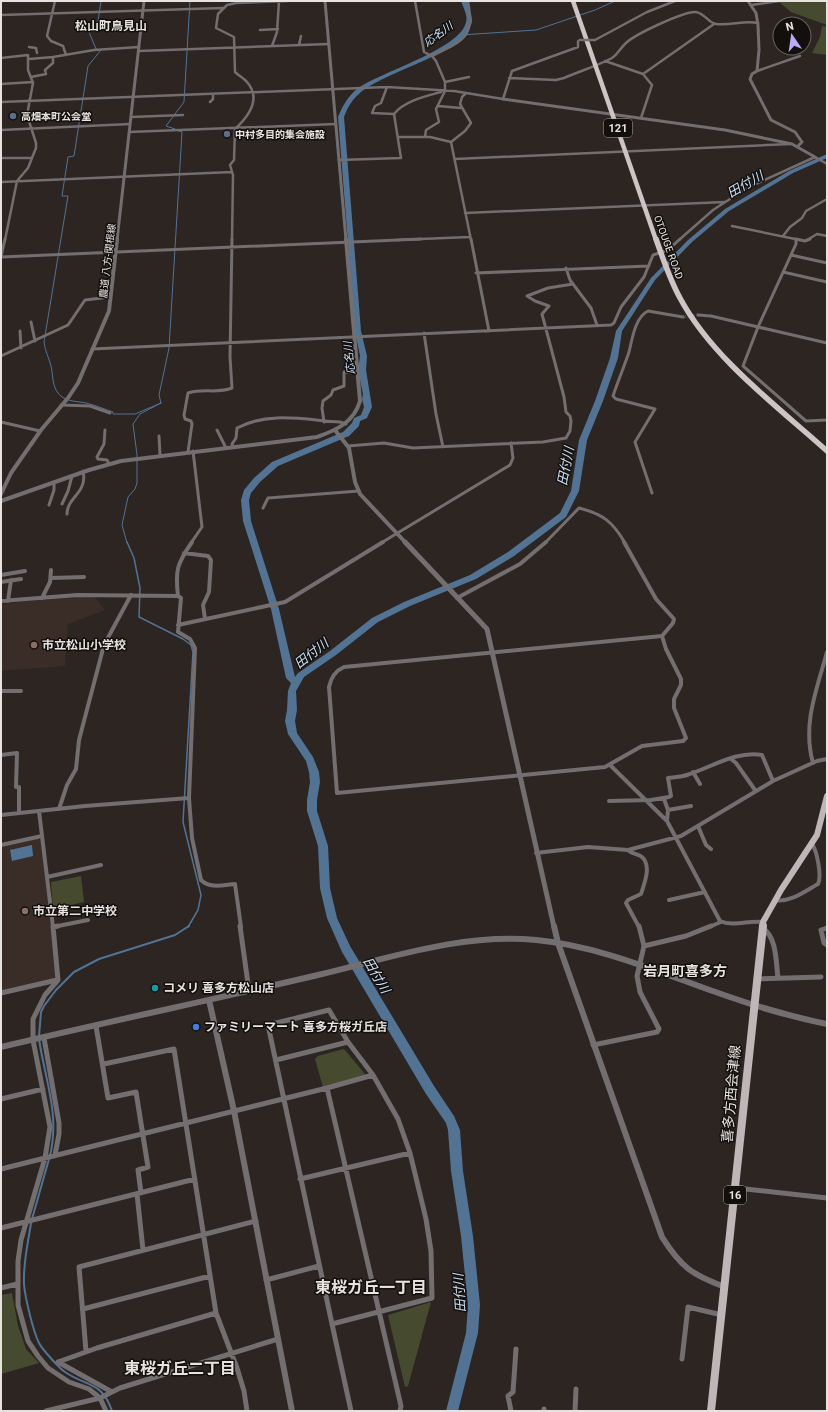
<svg xmlns="http://www.w3.org/2000/svg" width="828" height="1412" font-family="Roboto,'Noto Sans JP',sans-serif">
	<style>
		.built { fill: #3a2d27 }
		.green { fill: #464b30 }
		.water { fill: #527394 }
		.lines { fill: none; stroke-linecap: round; stroke-linejoin: round }
		.stream-far2 { stroke: #527394; stroke-width: 1 }
		.stream-far1 { stroke: #527394; stroke-width: 1.5 }
		.stream { stroke: #527394; stroke-width: 2 }
		.river { fill: #527394; fill-rule: evenodd }
		.minor-tunnel { stroke: #48423f; stroke-width: 3; stroke-dasharray: 3 1.5; stroke-linecap: butt }
		.minor-far3 { stroke: #736e6f; stroke-width: 2.5 }
		.minor-far2 { stroke: #736e6f; stroke-width: 3 }
		.minor-far1 { stroke: #736e6f; stroke-width: 4 }
		.minor { stroke: #736e6f; stroke-width: 5 }
		.tertiary-far3 { stroke: #736e6f; stroke-width: 3 }
		.tertiary-far2 { stroke: #736e6f; stroke-width: 4 }
		.tertiary-far1 { stroke: #736e6f; stroke-width: 5 }
		.tertiary { stroke: #736e6f; stroke-width: 6 }
		.primary-far1 { stroke: #bfb6b7; stroke-width: 6 }
		.primary { stroke: #bfb6b7; stroke-width: 8 }
		.trunk-far1 { stroke: #cec4c6; stroke-width: 4.5 }
		.trunk { stroke: #cec4c6; stroke-width: 5.5 }
		.minor-bridge { stroke: #736e6f; stroke-width: 2.5 }
		.service-dot { fill: #5c6f8a; stroke: #120f0d; stroke-width: 1.5 }
		.education-dot { fill: #8d6e63; stroke: #120f0d; stroke-width: 1.5 }
		.culture-dot { fill: #0f9aa8; stroke: #120f0d; stroke-width: 1.5 }
		.shop-dot { fill: #3f7fe0; stroke: #120f0d; stroke-width: 1.5 }
		.labels { text-anchor: middle; stroke-width: 3; stroke-linejoin: round; paint-order: stroke }
		.far-poi-label { font-size: 10px; font-weight: bold; fill: #e8e3e1; stroke: #120f0d; text-anchor: start }
		.far-street-label { font-size: 10px; fill: #e8e3e1; stroke: #120f0d }
		.far-water-label { font-size: 11px; font-style: italic; fill: #cce1f7; stroke: #120f0d }
		.shield { fill: #120f0d; stroke: #a8a3a1; stroke-width: 1 }
		.shield-label { font-size: 11px; font-weight: bold; fill: #e8e3e1 }
		.far-quarter-label { font-size: 12px; font-weight: bold; fill: #e8e3e1; stroke: #120f0d }
		.poi-label { font-size: 12px; font-weight: bold; fill: #e8e3e1; stroke: #120f0d; text-anchor: start }
		.water-label { font-size: 13px; font-style: italic; fill: #cce1f7; stroke: #120f0d }
		.quarter-label { font-size: 14px; font-weight: bold; fill: #e8e3e1; stroke: #120f0d }
		.near-street-label { font-size: 14px; fill: #e8e3e1; stroke: #120f0d }
		.near-neighbourhood-label { font-size: 16px; font-weight: bold; fill: #e8e3e1; stroke: #120f0d }
	</style>
	<rect width="100%" height="100%" fill="#2c2522"/>
	<path class="built" d="M81,596H94L105,610L68,624L65,666L1,671V604Z
		M38,839L41,841L56,976L53,979L1,992V847Z"/>
	<path class="green" d="M778,1H827V25L791,12Z
		M822,26L827,27V55L812,53L820,37Z
		M79,113V119L32,121L30,115Z
		M81,876L84,902L53,909L51,882Z
		M344,1049L365,1074L363,1076L323,1087L315,1059L318,1056Z
		M12,1293L18,1326L26,1349L39,1363L1,1374V1295Z
		M431,1302L408,1386L405,1387L388,1315Z"/>
	<path class="water" d="M32,845L33,856L12,861L10,850Z"/>
	<g class="lines">
		<path class="stream-far2" d="M101,1L98,21L87,27L96,49L101,50L88,66L74,156L68,157L62,196H68L44,342C45,351 49,358 51,366C53,374 52,382 56,390C62,402 76,401 86,403C95,405 104,409 113,412V414H135L161,403
			M461,35L536,30L595,10L615,1
			M175,129L166,126L184,102L190,1
			M161,403L159,395L169,348L182,132L179,131
			M127,543L122,525L128,497L135,489L137,483V455L133,424L140,414L161,403"/>
		<path class="stream-far1" d="M127,542L134,558L140,588L139,617L183,639L191,645L193,652L183,822L201,895L198,910L188,927"/>
		<path class="stream" d="M39,1036L41,1012L44,1006L56,990L74,972L99,959L175,935L189,926
			M39,1039C45,1080 60,1114 50,1156
			M32,1219L49,1159
			M31,1223C28,1243 23,1263 24,1284C25,1297 33,1331 39,1343C42,1349 59,1368 65,1372C87,1387 102,1381 112,1411"/>
		<path class="river" d="M461,1H467C468,7 473,16 472,22C464,55 383,71 359,94C352,100 347,108 344,117L361,331L367,356L366,370L372,407L367,418L360,421L359,426L349,436L278,466L260,482L251,493L249,500L251,521L279,609L295,677L298,673L330,651L372,618L404,602L470,575L508,552L560,513L571,491L579,440L595,401L610,358L616,331L651,278L688,240L725,209L789,171L827,154V158L793,173L729,211L692,242L655,280L622,331L618,358L603,401L587,440L579,491L566,517L514,556L476,579L410,606L378,622L336,655L304,677L296,691L297,710L295,721L297,733L313,757L319,772L320,782L317,800V811L328,846L330,888L337,918L350,946L434,1086L454,1116L460,1130L463,1171L473,1236L480,1305L478,1333L458,1411H446L466,1333L468,1305L461,1236L451,1171L448,1130L446,1123L426,1094L342,952L327,918L320,888L318,846L307,811V800L310,782L309,772L306,761L288,734L285,721L287,710L288,691L291,683L286,678L271,609L243,521L241,500L244,490L254,478L272,462L343,432L352,423L354,418L361,415L364,407L362,399L363,394L358,370L360,356L355,331L338,117C342,107 348,96 357,89C380,72 461,49 466,22C468,15 463,7 461,1Z"/>
		<path class="minor-tunnel" d="M683,317L698,315"/>
		<path class="minor-far3" d="M55,1L47,36L51,41L63,46L66,55
			M415,1L424,52L432,56L436,61L445,82V91L436,109L439,122L426,130L425,137
			M751,5L779,1
			M1,15L223,8
			M260,30L278,29
			M595,40L647,12L675,1
			M299,45L301,36
			M272,46L277,32L279,1
			M29,47L36,48L37,53
			M139,51L329,44
			M432,56C463,40 475,39 468,1
			M1,58L28,55V70L33,83L27,115L36,143V148L28,168L17,181L5,240
			M29,59L53,57L94,50L139,47
			M605,61L643,74L652,85L641,118
			M757,71L800,56
			M643,74L714,24
			M31,77L46,74L45,70L53,63V57
			M509,78L556,80L564,78C580,71 597,66 612,58C618,54 619,50 624,45C632,35 683,12 695,12C704,12 708,23 716,24C730,26 744,20 758,23
			M445,82L469,77
			M1,84L33,82
			M1,102L387,87L454,91L503,99L512,71L578,47V41L580,40
			M210,102L213,99V94
			M438,106L461,108
			M394,114C404,101 426,96 441,92
			M131,117L183,115
			M1,130L130,124
			M129,132L336,124
			M398,137H430L451,142
			M451,142L471,240
			M451,142L465,131L471,123L460,104L462,97L466,93
			M1,158H31
			M455,159L790,144
			M339,160L401,158L394,114L372,113L375,106L381,103L387,87
			M1,182L232,172
			M465,213L725,202
			M732,226L800,240
			M783,236L790,227L802,218L806,211L827,199
			M232,240L233,175L230,165L234,160L235,129C248,117 262,99 247,82C244,78 239,76 235,72L234,37L216,28L218,14L227,5L236,3L288,1
			M397,240L469,237
			M679,240L713,210L747,188L815,157L827,164
			M807,240L817,234L827,236"/>
		<path class="minor-far2" d="M471,239L489,331
			M796,239L805,241L810,239
			M796,239V244L758,327L743,366L806,421L827,420
			M791,255L827,263
			M1,257L5,239
			M1,257L421,239
			M566,268L570,280L591,308L597,325
			M783,272L827,282
			M476,273L649,266
			M698,315L711,316L827,343
			M31,322L35,341
			M20,331L21,348
			M424,333L436,414L443,447
			M92,349L611,325L614,323L621,307L644,277L653,255L668,250L680,239
			M1,356L68,325L85,300L110,297
			M61,405L90,406L110,413
			M1,422L40,431
			M324,422L322,408L323,401L331,395L333,390L344,386V372H358
			M105,430L104,444L97,457L98,459L107,460L109,464
			M217,430L226,448
			M159,436L160,455
			M348,446L384,443L413,448L543,442L566,438L570,431L571,421L570,416L566,412L564,397L542,314L549,306L535,301L527,296L548,288L573,284
			M233,447L232,444L236,438L237,428C269,411 306,420 340,422L346,424
			M188,452L192,424L191,421L185,419L184,415L188,393C203,388 218,394 232,388L230,357L232,239
			M652,493L635,442L655,409L616,399L613,396C618,381 624,367 629,352C632,340 635,317 648,311L683,317
			M62,504L68,491L72,476
			M49,505L54,490V482
			M263,508L268,498L359,491
			M67,514C67,497 88,493 83,471
			M191,543L202,527L193,451
			M381,543L510,465L513,458L511,443
			M545,543L579,508C603,514 613,522 625,543"/>
		<path class="minor-far1" d="M192,542C177,564 175,570 178,596L181,598L178,632L190,639L195,648L189,798L192,838L201,880C210,889 223,885 235,884L241,927
			M624,542L656,599L674,619L673,623L662,636
			M184,553L208,556L211,560L209,592L203,605L205,619
			M1,575L25,571
			M51,578L84,577
			M1,582L21,579
			M42,598L50,582L51,570
			M457,598L520,564L546,542
			M1,601L77,595L178,596
			M8,601L11,580
			M178,625L285,602L383,542
			M662,636L666,649L681,679V685L674,699V708L686,738L683,741L642,746L605,767L337,793L329,687C331,677 335,671 344,667Z
			M1,691H21
			M1,755L17,753L16,787H19V813
			M731,759L736,763L755,790
			M813,763C802,724 817,689 827,652
			M610,765L667,821L720,921C733,927 749,920 763,922
			M693,772L700,784
			M664,799L668,810L667,821
			M609,801L651,800L669,797L671,796L668,778C674,777 681,777 687,775C710,768 737,750 762,755L773,781
			M59,809L67,785L76,769L79,740L104,645L131,595
			M668,810L691,806
			M39,811L53,927
			M1,815L85,806L189,798
			M698,826L706,845L711,849
			M1,845L42,836
			M628,850C632,854 638,854 642,857C652,866 644,884 641,894L628,900L626,903L639,927
			M536,853L588,847L628,850L681,836L773,781L817,761L827,759
			M47,877L101,865
			M669,900L705,892
			M775,900C790,903 805,891 818,884C822,876 817,851 812,844
			M53,927L88,920
			M709,927L721,922"/>
		<path class="minor" d="M53,926L58,980L45,995L33,1019V1040L50,1127L45,1158L21,1240L18,1261V1305L28,1341L38,1356L48,1368L69,1382L89,1389L100,1398L106,1411
			M240,926L249,991
			M53,927L58,926
			M762,928C777,936 776,963 778,978
			M827,928L821,930L824,943L827,945
			M644,946L686,936L711,926
			M756,979L821,977
			M1,993L57,980
			M329,1010L348,1042L373,1075L398,1119L410,1153L426,1219L431,1251L432,1298L332,1324L268,1025Z
			M96,1026L108,1098L136,1092L148,1167L138,1170L141,1193
			M44,1038L59,1123V1134L55,1155
			M593,1045L657,1032L659,1029L640,992L637,976L644,946L639,926
			M276,1060L348,1042
			M104,1064L174,1049L216,1313L237,1368L244,1391L247,1411
			M327,1088L401,1406L400,1411
			M1,1099L43,1089
			M1,1169L327,1088L373,1075
			M300,1179L410,1153
			M736,1188L827,1198
			M137,1194L143,1250
			M1,1228L195,1179
			M266,1280L319,1266
			M1,1288L17,1284
			M83,1309L210,1276
			M332,1324L351,1411
			M86,1351L79,1267L256,1221
			M682,1359L688,1307L722,1315
			M58,1362L97,1348L216,1313
			M58,1362L112,1392
			M544,1409V1411
			M46,1411L100,1398L120,1388L278,1339
			M511,1411L508,1396L513,1392L516,1349
			M575,1411L576,1389"/>
		<path class="tertiary-far3" d="M325,1L346,240
			M748,1L756,13L758,25L759,50L757,71L752,74L750,79L771,120L795,132L802,142L798,146
			M503,99L725,130L792,144L815,157
			M117,240L144,1"/>
		<path class="tertiary-far2" d="M335,430L349,448L355,482L360,494L406,543
			M1,494L11,473L41,430L68,398L78,383L109,311L117,239
			M1,501L89,470L121,461L317,437C337,430 354,422 360,401L346,239"/>
		<path class="tertiary-far1" d="M405,542L487,629L554,927"/>
		<path class="tertiary" d="M554,926L558,943L662,1237C681,1267 692,1275 725,1287
			M209,1000L234,1111L292,1411
			M1,1047C106,1022 212,1000 318,975C389,958 462,933 536,940C601,946 663,974 724,995C758,1007 792,1017 827,1024"/>
		<path class="primary-far1" d="M762,927L763,922L781,890L817,835L827,796"/>
		<path class="primary" d="M711,1411L763,926"/>
		<path class="trunk-far1" d="M573,1L656,240"/>
		<path class="trunk" d="M656,239C663,259 670,280 680,298C712,358 777,406 827,451"/>
		<path class="minor-bridge" d="M580,40H595"/>
	</g>
	<g class="service-dot">
		<circle cx="13" cy="116" r="4"/>
		<circle cx="227" cy="134" r="4"/>
	</g>
	<g class="education-dot">
		<circle cx="34" cy="645" r="4"/>
		<circle cx="25" cy="911" r="4"/>
	</g>
	<circle class="culture-dot" cx="155" cy="988" r="4"/>
	<circle class="shop-dot" cx="196" cy="1027" r="4"/>
	<g class="labels">
		<g class="far-poi-label">
			<text x="21" y="120">高畑本町公会堂</text>
			<text x="235" y="138">中村多目的集会施設</text>
		</g>
		<g class="far-street-label">
			<text transform="translate(669 247) rotate(70)" y="4">OTOUGE ROAD</text>
			<text transform="translate(107 261) rotate(-83)" y="4">農道 八方-関根線</text>
		</g>
		<g class="far-water-label">
			<text transform="translate(438 34) rotate(-36)" y="4">応名川</text>
			<text transform="translate(349 358) rotate(-96)" y="4">応名川</text>
		</g>
		<g class="shield">
			<rect x="604" y="119" width="28" height="18" rx="3"/>
			<rect x="724" y="1186" width="22" height="18" rx="3"/>
		</g>
		<g class="shield-label">
			<text x="618" y="132">121</text>
			<text x="735" y="1199">16</text>
		</g>
		<g class="far-quarter-label">
			<text x="111" y="30">松山町鳥見山</text>
		</g>
		<g class="poi-label">
			<text x="42" y="649">市立松山小学校</text>
			<text x="33" y="915">市立第二中学校</text>
			<text x="163" y="992">コメリ 喜多方松山店</text>
			<text x="204" y="1031">ファミリーマート 喜多方桜ガ丘店</text>
		</g>
		<g class="water-label">
			<text transform="translate(745 184) rotate(-30)" y="5">田付川</text>
			<text transform="translate(565 466) rotate(-79)" y="5">田付川</text>
			<text transform="translate(311 653) rotate(-38)" y="5">田付川</text>
			<text transform="translate(377 975) rotate(59)" y="5">田付川</text>
			<text transform="translate(459 1293) rotate(-94)" y="5">田付川</text>
		</g>
		<g class="quarter-label">
			<text x="685" y="976">岩月町喜多方</text>
		</g>
		<g class="near-street-label">
			<text transform="translate(731 1094) rotate(-85)" y="5">喜多方西会津線</text>
		</g>
		<g class="near-neighbourhood-label">
			<text x="371" y="1293">東桜ガ丘一丁目</text>
			<text x="180" y="1374">東桜ガ丘二丁目</text>
		</g>
	</g>
	<rect width="828" height="1412" fill="none" stroke="#e8e3e1" stroke-width="4"/>
	<g transform="translate(792 36) rotate(347)"><circle r="19" fill="#120f0d" stroke="#686462"/>
	<path d="M0-3L7 15L0 10L-7 15Z" fill="#b8abf7"/>
	<text y="-6" font-size="11" font-weight="bold" text-anchor="middle" fill="#e8e3e1">N</text>
	</g>
</svg>
